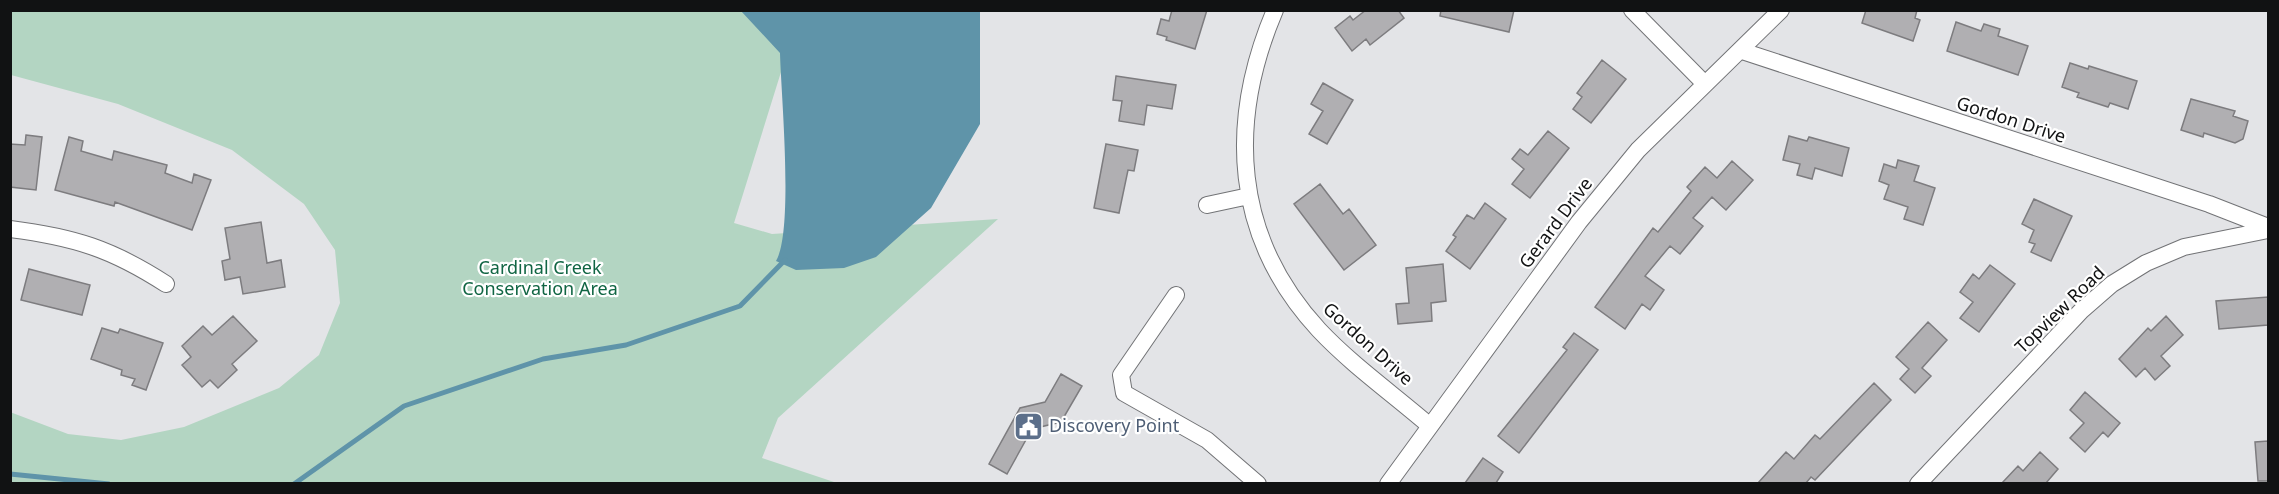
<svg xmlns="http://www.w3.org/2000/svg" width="2279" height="494" font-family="'Noto Sans',sans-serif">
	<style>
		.green { fill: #b3d5c2 }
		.water { fill: #5f94a9 }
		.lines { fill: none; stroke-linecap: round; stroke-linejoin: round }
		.stream { stroke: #5f94a9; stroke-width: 5 }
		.building { fill: #b0afb2; stroke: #7d7c7f; stroke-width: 1.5 }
		.minor-casing { stroke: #727376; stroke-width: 18 }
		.minor { stroke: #fff; stroke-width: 16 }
		.labels { text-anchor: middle; stroke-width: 4.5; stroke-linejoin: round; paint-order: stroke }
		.street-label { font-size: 18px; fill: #111213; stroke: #fff }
		.park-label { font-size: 18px; fill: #106543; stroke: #fff }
		.service-label { font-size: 18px; fill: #4e5e75; stroke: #fff; text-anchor: start }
	</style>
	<rect width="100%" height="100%" fill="#e3e4e7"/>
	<path class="green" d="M11,11H800L734,223L772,234L998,219L778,418L762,458L837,483H11L10,412L68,434L121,440L184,427L279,388L319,355L340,303L335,250L304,204L232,150L118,104L11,75Z"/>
	<path class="water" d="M741,11H980V124L931,208L876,257L844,268L796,270L776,261C794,231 781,94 780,53Z"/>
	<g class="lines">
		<path class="stream" d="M10,474L109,484
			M294,484L404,406L543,359L626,345L740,306L785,260"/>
	</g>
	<path class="building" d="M1172,10H1207L1195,49L1166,40L1167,37L1157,34L1161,19L1169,21Z
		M1366,10H1398L1404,18L1370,45L1366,39L1352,51L1335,28L1350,16L1353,20Z
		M1441,10H1514L1509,32L1440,16Z
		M1866,10H1917L1915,18L1920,20L1913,41L1862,23Z
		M1956,22L1981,31L1984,24L2000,29L1998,36L2028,46L2018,75L1947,51Z
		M1602,60L1626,79L1591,123L1573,109L1582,97L1577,93Z
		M2070,63L2088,69L2089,66L2137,81L2128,109L2110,103L2108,107L2077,97L2079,93L2062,87Z
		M1116,76L1176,85L1172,109L1147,105L1144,125L1119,121L1122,101L1113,100Z
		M1323,83L1353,100L1327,144L1309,134L1323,111L1311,104Z
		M2191,99L2235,111L2233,116L2248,121L2243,139L2235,143L2204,133L2203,137L2181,130Z
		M1548,131L1569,148L1530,198L1512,184L1524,169L1512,159L1520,149L1528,155Z
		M26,135L42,137L36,190L10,187V144L25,145Z
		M1789,136L1807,141L1809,137L1849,148L1842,176L1815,168L1812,179L1797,175L1800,164L1783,160Z
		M69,137L83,141L81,151L112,160L114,151L167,165L165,173L192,183L194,174L211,180L192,230L115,202L114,206L55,190Z
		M1106,144L1138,150L1134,171L1128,170L1119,213L1094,208Z
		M1898,160L1919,166L1914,181L1935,188L1923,225L1904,219L1908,207L1884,199L1889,185L1879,181L1884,164L1896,168Z
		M1732,161L1753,180L1726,210L1712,197L1693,218L1703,226L1680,254L1670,246L1645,276L1664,290L1650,310L1642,304L1625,329L1595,307L1653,228L1658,232L1691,191L1687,187L1705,167L1717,178Z
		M1320,184L1343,214L1349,209L1376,245L1344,270L1294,204Z
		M2034,199L2072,216L2051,261L2031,252L2035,244L2029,242L2034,230L2022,224Z
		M1485,203L1506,219L1470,269L1446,251L1456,237L1453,235L1467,215L1474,219Z
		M261,222L267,263L281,260L285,287L243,294L240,277L225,280L222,261L230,259L225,228Z
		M1443,264L1446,301L1431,303L1432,321L1398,324L1396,304L1409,303L1406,268Z
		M1990,265L2015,284L1979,332L1960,318L1973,302L1960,292L1973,274L1979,279Z
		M29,269L90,285L82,315L21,300Z
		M2268,297V325L2219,329L2216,301Z
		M233,316L257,341L232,364L237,370L218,388L210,380L202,387L182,365L191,357L182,346L203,326L212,335Z
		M2166,316L2183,335L2161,356L2170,366L2155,380L2145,368L2136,377L2119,359L2148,328L2151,331Z
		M1928,322L1947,340L1922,368L1931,376L1915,393L1900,379L1909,369L1896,357Z
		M102,328L118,333L120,329L163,343L146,390L132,385L135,379L121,375L122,370L91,359Z
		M1574,333L1598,350L1519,453L1498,436L1567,350L1563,347Z
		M1061,374L1082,386L1061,422L1032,429L1007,474L989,464L1020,408L1045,402Z
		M1874,383L1891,400L1815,480L1811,477L1806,483H1758L1786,452L1794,459L1815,435L1820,439Z
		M2085,392L2120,423L2108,437L2103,432L2085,452L2070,438L2084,423L2070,410Z
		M2268,441V481H2258L2255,442Z
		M2040,452L2058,469L2046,483H2002L2018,466L2023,471Z
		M1483,458L1503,472L1496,483H1465Z"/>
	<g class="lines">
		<defs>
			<path id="minor" d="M1275,10C1227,123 1233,237 1319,330C1352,365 1393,394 1430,426
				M1632,10L1704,83
				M1742,51L2209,204L2268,227
				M1207,205L1249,196
				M10,229C74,237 112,249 166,284
				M1176,295L1121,375L1124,393L1207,440L1258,484
				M1388,484L1579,222L1638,150L1781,10
				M1918,484L2081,311L2112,284L2146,263L2184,247L2268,230"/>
		</defs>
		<use href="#minor" class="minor-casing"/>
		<use href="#minor" class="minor"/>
	</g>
	<defs>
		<symbol id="civic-square" viewBox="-11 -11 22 22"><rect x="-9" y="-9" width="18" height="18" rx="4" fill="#5c6f8a" stroke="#fff"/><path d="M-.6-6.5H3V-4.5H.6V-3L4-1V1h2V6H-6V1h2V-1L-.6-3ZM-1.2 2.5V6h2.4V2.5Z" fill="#fff"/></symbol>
	</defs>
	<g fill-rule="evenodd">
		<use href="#civic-square" x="1012" y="410" width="33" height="33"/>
	</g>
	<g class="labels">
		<g class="street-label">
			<text transform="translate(2011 120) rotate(18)" y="6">Gordon Drive</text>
			<text transform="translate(1556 223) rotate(-53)" y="6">Gerard Drive</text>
			<text transform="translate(2060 310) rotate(-44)" y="6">Topview Road</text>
			<text transform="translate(1368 344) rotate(42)" y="6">Gordon Drive</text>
		</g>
		<g class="park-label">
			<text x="540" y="274">Cardinal Creek<tspan x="540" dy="21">Conservation Area</tspan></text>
		</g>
		<g class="service-label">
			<text x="1049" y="432">Discovery Point</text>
		</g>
	</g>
	<rect width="2279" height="494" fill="none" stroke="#111213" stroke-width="24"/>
</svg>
